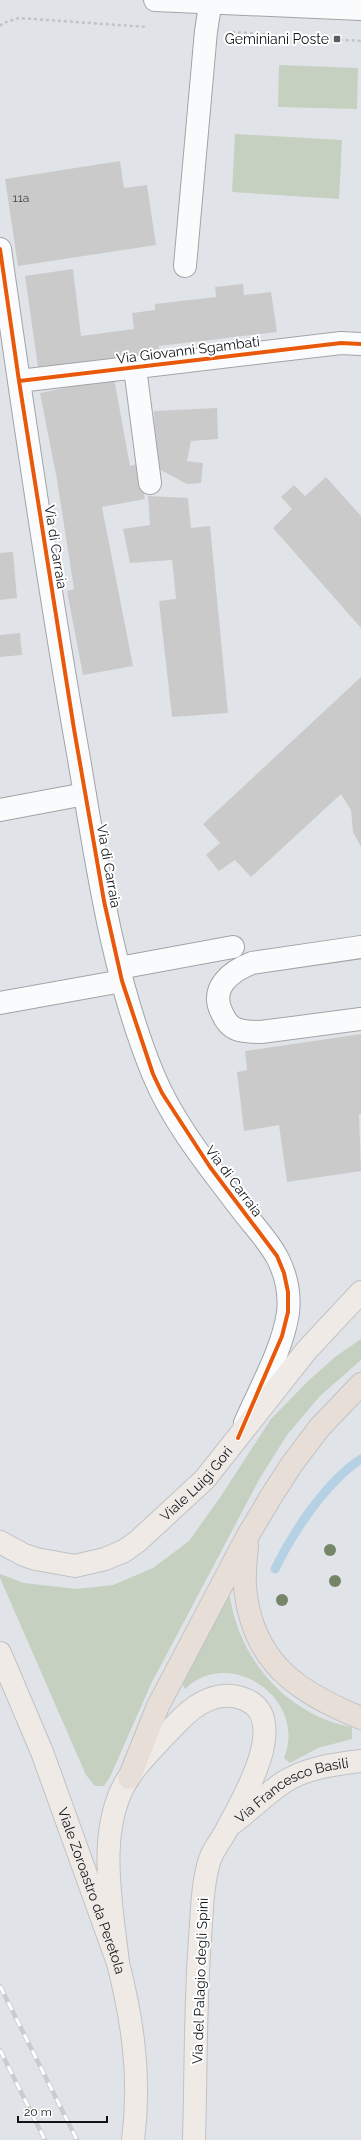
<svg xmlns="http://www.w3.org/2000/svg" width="361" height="2140" font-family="Raleway,sans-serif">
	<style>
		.green { fill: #c5d0c0 }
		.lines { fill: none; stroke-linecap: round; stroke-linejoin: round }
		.stream { stroke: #b6d0e4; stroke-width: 9 }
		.building { fill: #cacacb }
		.minor-casing { stroke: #a1a4a7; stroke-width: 24 }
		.major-casing { stroke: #c0c2c4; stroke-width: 24 }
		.highway-casing { stroke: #c0c2c4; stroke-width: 24 }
		.path { stroke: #c2c3c5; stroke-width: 2.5; stroke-dasharray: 3 3; stroke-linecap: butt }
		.minor { stroke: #fafbfc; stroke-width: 22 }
		.major { stroke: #efeae6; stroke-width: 22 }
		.highway { stroke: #e8ded8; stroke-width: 22 }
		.rail-casing { stroke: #cacbcd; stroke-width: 4.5 }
		.rail { stroke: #fff; stroke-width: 3; stroke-dasharray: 9; stroke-linecap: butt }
		.cycleway-casing { stroke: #fff; stroke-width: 6 }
		.cycleway { stroke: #e8590c; stroke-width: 4 }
		.tree { fill: #768568 }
		.poi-dot { fill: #595d60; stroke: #fff; stroke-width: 1.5 }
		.labels { text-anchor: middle; stroke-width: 4; stroke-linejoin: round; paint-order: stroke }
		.number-label { font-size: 12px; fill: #404245 }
		.poi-label { font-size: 14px; fill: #111417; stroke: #fff; text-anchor: end }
		.street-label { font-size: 14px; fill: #111417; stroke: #fff }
	</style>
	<rect width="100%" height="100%" fill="#e0e4e8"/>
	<path class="green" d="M279,65L358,68L357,109L278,107Z
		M235,134L342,140L339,199L232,192Z
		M361,1339V1360L320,1396L287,1435L260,1478L151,1684L110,1777L104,1786H95L86,1775L0,1578V1574L24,1583L76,1589L113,1585L153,1568L189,1541L221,1496L271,1419L307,1382L335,1357Z
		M227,1596L230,1597C240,1661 288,1715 352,1727V1739L318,1748L290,1763L284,1758C308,1700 231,1645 185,1689L182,1683Z"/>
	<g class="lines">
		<path class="stream" d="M275,1569C293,1532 326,1482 361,1459"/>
	</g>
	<path class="building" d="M120,161L124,188L147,185L156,245L18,266L5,179Z
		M73,269L81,336L134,329L132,313L155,310V304L216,297L215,287L243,284L244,295L271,292L277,332L159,346L160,354L38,367L25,276Z
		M114,378L130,466L138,464L145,499L102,507L133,666L83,675L67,591L74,589L57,480L40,393Z
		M217,408L218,439L191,441L187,461L203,463L201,483L187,484L159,469L155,443L154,411Z
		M326,477L361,516V628L273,528L292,509L281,497L294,485L305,496Z
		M148,496L188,498L191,528L210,526L228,713L172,717L159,601L176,599L172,560L130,563L123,529L150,525Z
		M13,552L17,598L0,600V553Z
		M20,633L22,655L0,657V635Z
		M361,677V847L353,832L351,810L341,794L251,877L235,860L219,871L206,855L220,843L203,824Z
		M361,1034V1114H359L361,1171L287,1182L279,1125L244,1131L237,1072L247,1070L245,1051Z"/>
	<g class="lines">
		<defs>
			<path id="minor" d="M155,0L361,9
				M0,249C24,419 49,590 79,759C97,865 112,974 153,1074C173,1123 209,1167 241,1209C253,1225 269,1241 278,1259C286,1275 290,1295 288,1313C282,1351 260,1388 245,1423
				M185,266L206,31L211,0
				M135,368L150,483
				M19,381L341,343L361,344
				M0,810L85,794
				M361,947L252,963C231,971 209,988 222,1013C225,1020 229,1026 236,1029C244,1032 252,1032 261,1032L361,1019
				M119,968L233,947
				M0,1003L122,981"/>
			<g id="major">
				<path id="s1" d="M0,1542L24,1555L36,1559L75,1566L105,1559L124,1551L138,1541L205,1479L306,1351L361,1292"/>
				<path id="s2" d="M0,1653L42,1752L118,1963C133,2022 141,2079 133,2140"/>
				<path id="s3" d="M233,1823C250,1810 266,1794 284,1782C306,1768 335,1764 361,1761"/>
				<path d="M118,1963C112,1907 95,1828 129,1777C142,1758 161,1740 177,1723C195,1704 217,1689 244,1699C292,1717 243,1799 228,1827C223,1838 214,1848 210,1859C202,1884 202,1912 200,1939C195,2005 196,2073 194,2140"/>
			</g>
			<path id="highway" d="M247,1545C246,1559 244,1573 245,1587C252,1662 297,1692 361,1718
				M129,1778L158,1706L247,1537L272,1495L292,1464L320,1427L361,1384"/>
		</defs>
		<use href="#minor" class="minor-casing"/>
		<use href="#major" class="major-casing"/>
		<use href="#highway" class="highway-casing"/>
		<path class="path" d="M0,26L3,23L19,18L147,27
			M232,32L361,41"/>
		<use href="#minor" class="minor"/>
		<use href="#major" class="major"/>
		<use href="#highway" class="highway"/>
		<defs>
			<path id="rail" d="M0,1986L77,2140
				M0,2050L45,2140"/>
		</defs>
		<use href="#rail" class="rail-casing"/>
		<use href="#rail" class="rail"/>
		<defs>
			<path id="cycleway" d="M0,249L19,381L74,729L104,901L122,981L153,1074L162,1093L210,1167L277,1256L284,1273L288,1292V1312L282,1336L238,1438
				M19,381L341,343L361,344"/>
		</defs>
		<use href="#cycleway" class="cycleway-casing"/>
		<use href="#cycleway" class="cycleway"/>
	</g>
	<g class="tree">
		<circle cx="330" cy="1550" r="6"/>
		<circle cx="335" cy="1581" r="6"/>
		<circle cx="282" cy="1600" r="6"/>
	</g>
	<rect class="poi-dot" x="333" y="35" width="8" height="8" rx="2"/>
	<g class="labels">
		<g class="number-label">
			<text x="21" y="202">11a</text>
		</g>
		<g class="poi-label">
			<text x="329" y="44">Geminiani Poste</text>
		</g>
		<g class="street-label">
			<text transform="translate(188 350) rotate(-7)" y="5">Via Giovanni Sgambati</text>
			<text transform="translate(56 547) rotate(81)" y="5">Via di Carraia</text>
			<text transform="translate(109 866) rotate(80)" y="5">Via di Carraia</text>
			<text transform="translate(234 1181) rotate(53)" y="5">Via di Carraia</text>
			<text dy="5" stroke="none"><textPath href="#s1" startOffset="230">Viale Luigi Gori</textPath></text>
			<text dy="5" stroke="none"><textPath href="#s3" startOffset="69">Via Francesco Basili</textPath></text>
			<text dy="5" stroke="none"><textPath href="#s2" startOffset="255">Viale Zoroastro da Peretola</textPath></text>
			<text transform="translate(200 1981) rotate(-88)" y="5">Via del Palagio degli Spini</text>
		</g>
	</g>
	<path d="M18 2116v6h89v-6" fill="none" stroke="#111417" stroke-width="2"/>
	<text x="24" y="2116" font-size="12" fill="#111417" stroke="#ffffff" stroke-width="3" paint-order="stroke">20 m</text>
</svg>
